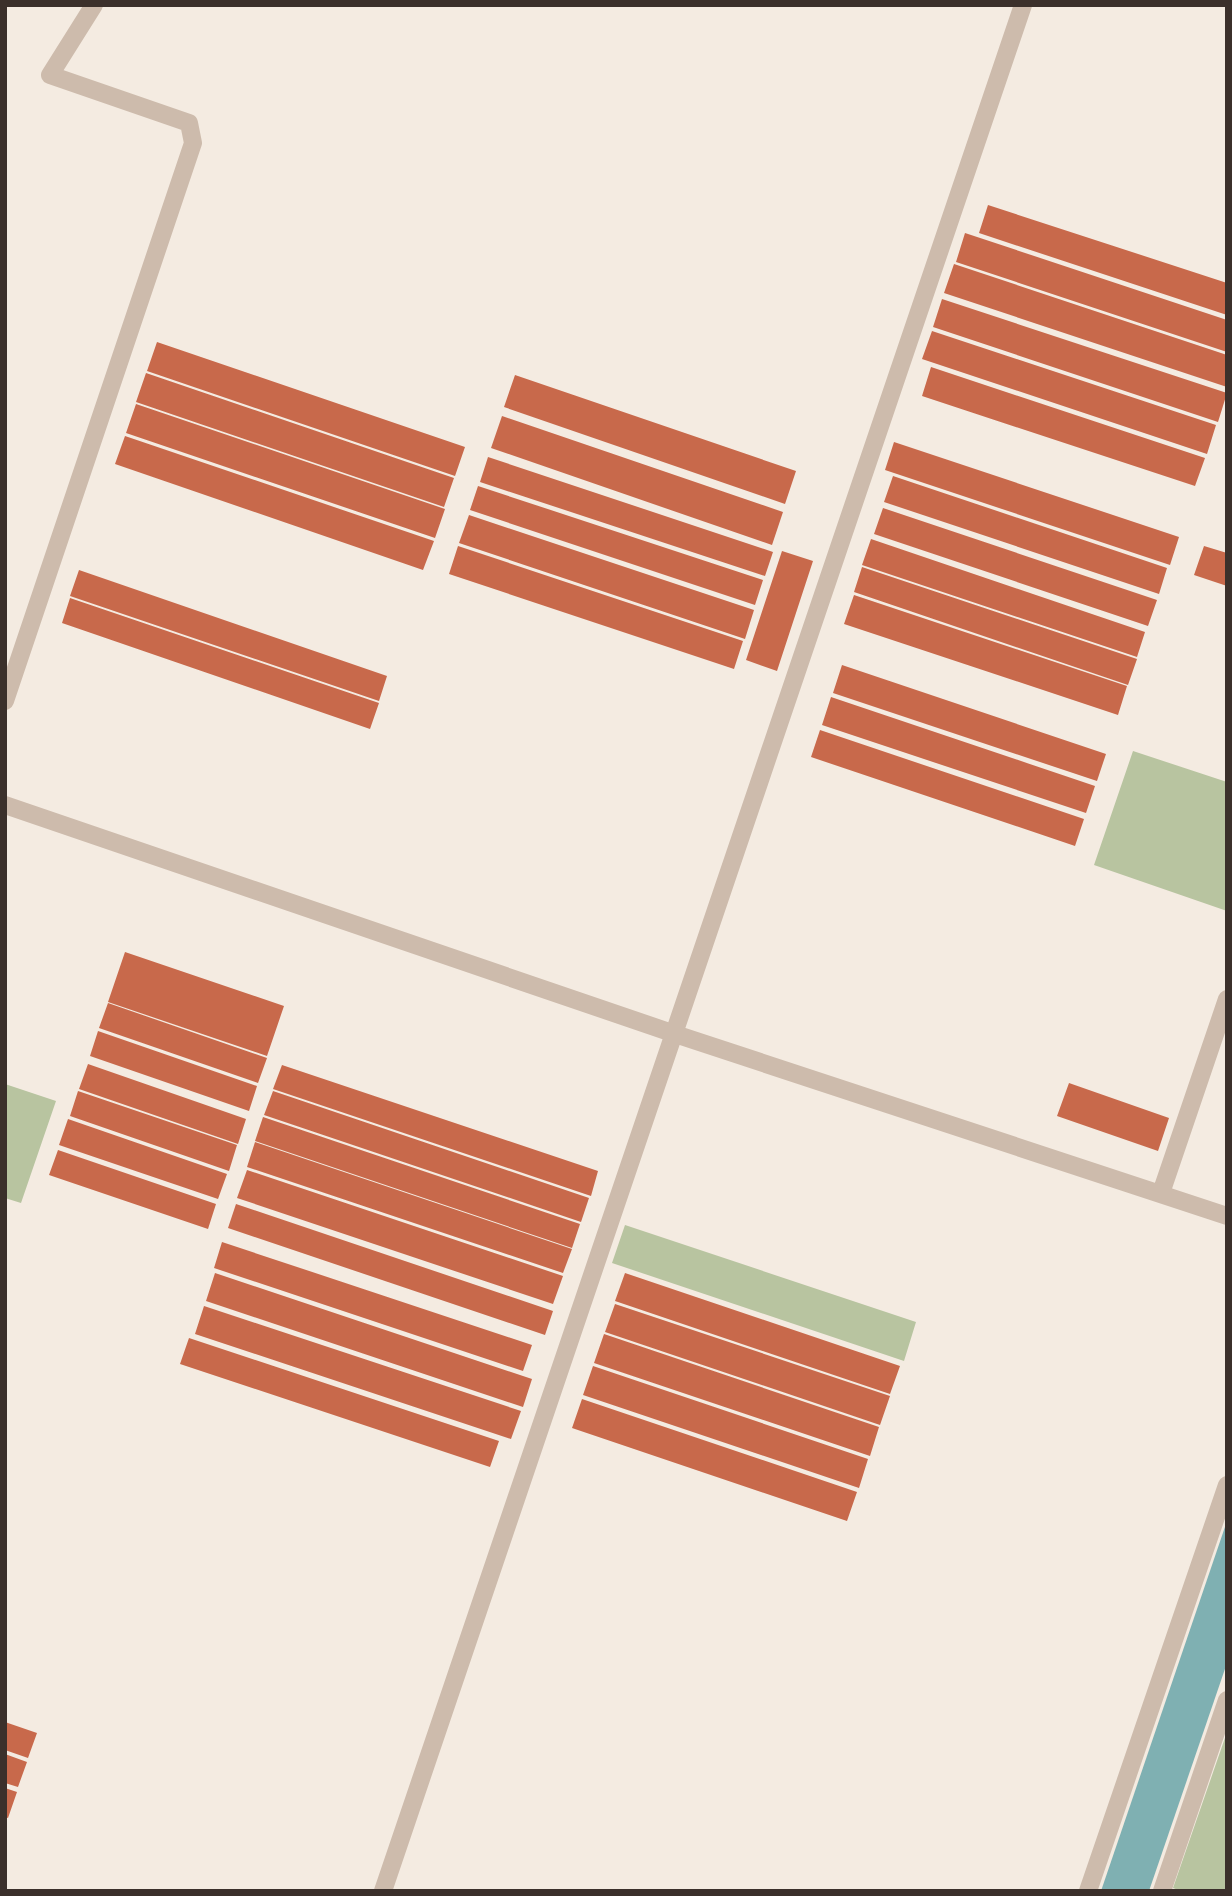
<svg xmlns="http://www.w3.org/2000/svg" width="1232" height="1896" font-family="'Public Sans',sans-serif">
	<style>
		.green { fill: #b8c4a0 }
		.water { fill: #7fb0b2 }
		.building { fill: #c8694b }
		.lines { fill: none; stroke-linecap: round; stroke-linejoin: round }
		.street { stroke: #cdbbac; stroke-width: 18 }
	</style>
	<rect width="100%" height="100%" fill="#f4ebe1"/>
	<path class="green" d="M1133,751L1227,782V911L1094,865Z
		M5,1084L56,1101L21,1203L5,1198Z
		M625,1225L916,1322L904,1361L612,1263Z
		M1227,1732V1891H1181L1173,1888Z"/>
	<path class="water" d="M1227,1521V1663L1149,1891H1101Z"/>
	<path class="building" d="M988,205L1227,283V315L979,233Z
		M965,233L1227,320V352L956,262Z
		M954,264L1227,355V387L944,293Z
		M942,299L1227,393L1218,422L933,327Z
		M932,331L1216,425L1207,454L922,359Z
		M157,342L465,447L455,476L147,371Z
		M931,367L1205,458L1195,486L922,396Z
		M146,373L454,478L444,507L136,402Z
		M515,375L796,471L785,504L504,407Z
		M136,404L445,509L435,538L126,433Z
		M502,416L783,512L772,545L491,448Z
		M125,436L434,541L423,570L115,464Z
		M894,442L1179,537L1170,565L885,470Z
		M488,457L773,552L765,576L480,482Z
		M893,476L1167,568L1159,594L884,502Z
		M478,486L763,580L755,605L470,510Z
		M883,508L1157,600L1148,626L874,534Z
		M469,515L754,610L745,639L459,543Z
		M871,539L1145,632L1137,657L862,565Z
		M458,546L743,641L734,669L449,574Z
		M1204,546L1227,553V586L1194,575Z
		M782,551L813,561L777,671L746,660Z
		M862,567L1137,659L1128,685L854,592Z
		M79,570L387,676L379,701L70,596Z
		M854,595L1127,686L1118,715L844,624Z
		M70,598L379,703L370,729L62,623Z
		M842,665L1106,754L1097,781L833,693Z
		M831,697L1095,786L1086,813L822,725Z
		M820,730L1084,819L1075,846L811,757Z
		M125,952L284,1006L267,1056L108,1002Z
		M108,1003L267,1058L258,1083L99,1028Z
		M98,1031L257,1086L249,1111L90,1056Z
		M88,1064L246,1119L238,1144L79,1089Z
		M282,1065L598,1171L591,1196L273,1089Z
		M1069,1083L1169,1118L1158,1151L1057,1116Z
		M78,1091L237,1145L229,1171L70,1116Z
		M273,1091L589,1198L581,1222L264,1115Z
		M263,1117L580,1224L572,1248L255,1141Z
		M68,1119L227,1174L218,1199L59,1145Z
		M255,1142L572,1249L563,1273L247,1167Z
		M58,1150L216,1204L208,1229L49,1175Z
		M247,1170L563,1276L553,1304L237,1198Z
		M236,1204L553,1311L545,1335L228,1228Z
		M222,1242L532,1345L523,1371L214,1268Z
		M215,1273L532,1379L523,1407L206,1301Z
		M625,1273L900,1366L890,1394L615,1301Z
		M615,1304L890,1396L880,1425L605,1332Z
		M204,1306L521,1411L511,1439L195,1334Z
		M604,1334L879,1427L870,1456L594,1363Z
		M189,1338L499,1441L490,1467L180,1364Z
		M593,1366L868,1459L859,1488L583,1395Z
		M582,1399L857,1492L847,1521L572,1428Z
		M5,1722L37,1733L28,1758L5,1750Z
		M5,1754L27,1762L18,1787L5,1783Z
		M5,1788L17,1792L8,1818L5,1817Z"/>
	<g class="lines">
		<path class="street" d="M5,701L193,143L189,123L50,75L94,5
			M5,805L675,1034L1227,1216
			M1161,1193L1227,999
			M383,1891L1023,5
			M1088,1891L1227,1485
			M1162,1891L1227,1700"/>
	</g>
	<rect width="1232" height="1896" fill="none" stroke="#3b302b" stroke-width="14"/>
</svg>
